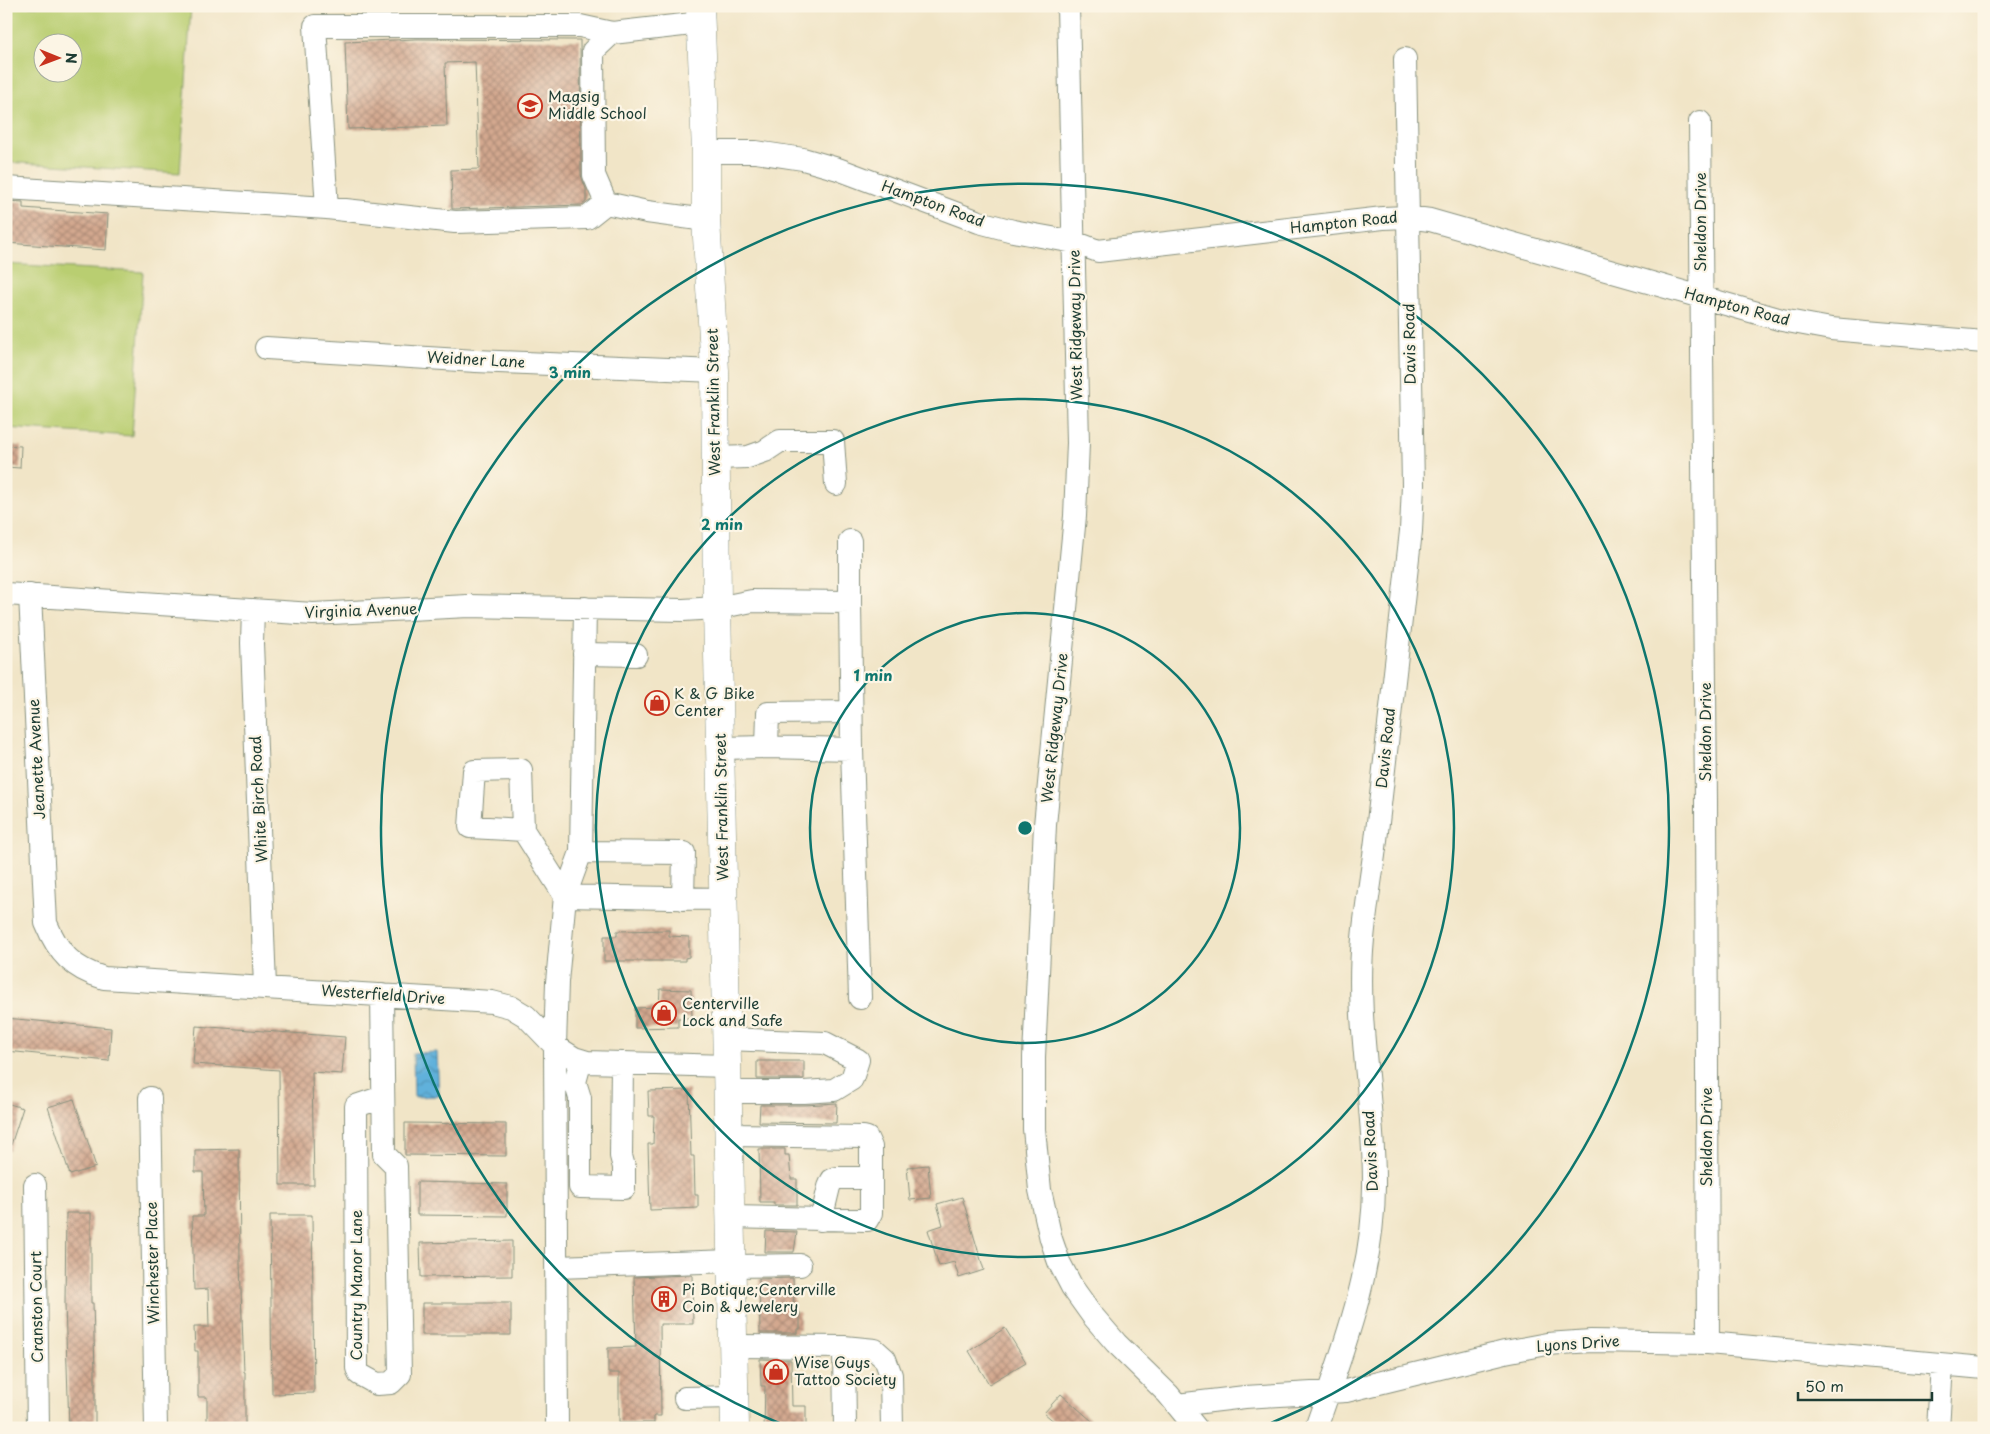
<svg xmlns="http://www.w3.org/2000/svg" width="1990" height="1434" font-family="'Playpen Sans',sans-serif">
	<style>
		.pitch { fill: #b9ce71; stroke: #6c8652; fill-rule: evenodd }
		.water { fill: url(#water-waves); stroke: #407788 }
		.building { fill: url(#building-cross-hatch) }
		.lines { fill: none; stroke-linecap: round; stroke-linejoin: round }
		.minor-casing { stroke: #88917e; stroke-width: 24 }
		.major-casing { stroke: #88917e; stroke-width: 29 }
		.minor { stroke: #fff; stroke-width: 22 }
		.major { stroke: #fff; stroke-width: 28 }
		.ring { fill: none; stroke: #0f766e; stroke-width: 2.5 }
		.labels { text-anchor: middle; stroke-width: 4.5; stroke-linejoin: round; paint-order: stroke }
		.poi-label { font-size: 15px; fill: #1f3d34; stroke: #fcf5e5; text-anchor: start }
		.street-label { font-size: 15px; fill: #1f3d34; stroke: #fcf5e5 }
		.centre { fill: #0f766e; stroke: #fcf5e5; stroke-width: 2.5 }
		.ring-label { font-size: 15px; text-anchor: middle; font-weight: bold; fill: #0f766e; stroke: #fcf5e5; stroke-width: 4.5; stroke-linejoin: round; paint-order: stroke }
	</style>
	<defs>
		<pattern id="water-waves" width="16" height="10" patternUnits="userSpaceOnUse" patternTransform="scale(1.25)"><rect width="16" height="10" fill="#61b1db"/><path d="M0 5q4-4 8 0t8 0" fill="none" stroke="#4f91b2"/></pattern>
		<pattern id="building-cross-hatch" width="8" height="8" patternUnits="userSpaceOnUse" patternTransform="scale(1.25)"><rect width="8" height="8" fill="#d3a88f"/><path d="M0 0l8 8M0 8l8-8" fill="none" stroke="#ab8a76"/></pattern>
	</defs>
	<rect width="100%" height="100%" fill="#fcf5e5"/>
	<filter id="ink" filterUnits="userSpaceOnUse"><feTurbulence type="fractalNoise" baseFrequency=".02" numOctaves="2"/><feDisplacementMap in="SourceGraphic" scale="10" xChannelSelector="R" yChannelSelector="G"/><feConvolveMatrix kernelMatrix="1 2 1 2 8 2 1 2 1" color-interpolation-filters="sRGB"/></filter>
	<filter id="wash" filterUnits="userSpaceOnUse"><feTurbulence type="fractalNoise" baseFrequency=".0096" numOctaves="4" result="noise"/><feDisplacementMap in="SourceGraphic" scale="20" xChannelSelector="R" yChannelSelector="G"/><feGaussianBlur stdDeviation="1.12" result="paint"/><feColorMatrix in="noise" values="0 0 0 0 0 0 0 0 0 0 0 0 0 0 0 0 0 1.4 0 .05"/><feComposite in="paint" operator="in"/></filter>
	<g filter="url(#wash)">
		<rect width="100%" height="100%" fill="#f1e5c7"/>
		<path class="pitch" d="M6,6H191L180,173L6,162ZM42,42H72V72H42Z
			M6,264L143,272L132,436L6,428Z"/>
		<path class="water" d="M437,1052L439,1096L414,1097L413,1053Z"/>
		<g id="blocks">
			<path class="building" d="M417,39L580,40L581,175L586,189V202L582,205L452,209L451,170L479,169L475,62L445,63L447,126L348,129L345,42Z
				M6,201L23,202V208L108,214L106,250L6,243Z
				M6,445L21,446L20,468L6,467Z
				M669,930V936L689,937V957L685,958V961H604V936H617V931Z
				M660,989L691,990L692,1018H678V1027L635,1028V1008L659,1007Z
				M6,1018L111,1028L109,1061L6,1051Z
				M196,1026L345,1037L342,1074L312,1072L314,1185H280L279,1070L193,1064Z
				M757,1061H804V1079H757Z
				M689,1090L691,1156H694L695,1195H698V1208L650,1210L648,1144H653L654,1116H649L648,1091Z
				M74,1099L96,1167L70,1175L48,1107Z
				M6,1103L23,1108L9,1151H6Z
				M837,1103L836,1123L759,1122L760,1105H805Z
				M405,1123L506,1124V1156L405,1155Z
				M239,1149L240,1263L244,1372H245V1428H207V1397H198V1351H195L194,1327H209L208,1289L194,1290L192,1216H204L203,1172H195V1150Z
				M759,1149H785V1155H789L791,1179H797V1205H774V1202H760Z
				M928,1165L931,1198L910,1200L907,1167Z
				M417,1182L507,1184V1216L417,1215Z
				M962,1197L984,1270L959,1278L954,1262L939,1266L928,1230L943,1225L937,1204Z
				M66,1213H91V1303H93L95,1371V1428H69L65,1304Z
				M270,1215H312L314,1393L272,1394Z
				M766,1231L797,1232L794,1252H765Z
				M512,1241V1276L421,1277L420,1243Z
				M692,1275L693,1324H660L661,1416H654V1423H619V1373H608V1348L636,1347L634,1277Z
				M793,1278L794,1312H800V1329H797V1333H760L759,1279Z
				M422,1303H511V1335H422Z
				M1005,1328L1026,1362L989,1384L969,1351Z
				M760,1359L791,1360L792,1406H806V1428H764L765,1386H761Z
				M1061,1394L1100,1428H1062L1044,1413Z"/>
		</g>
	</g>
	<g filter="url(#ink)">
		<use href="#blocks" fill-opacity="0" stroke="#88917e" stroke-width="1"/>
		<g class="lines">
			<defs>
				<path id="minor" d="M1068,6L1078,443L1075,516L1045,825L1034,1057V1129L1040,1190L1051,1239L1059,1262L1072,1287L1092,1315L1116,1343L1168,1394L1196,1428
					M701,23L612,33L593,51L594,175L606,203L647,212L706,220
					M1700,122L1706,801L1708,1343
					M706,152H756L803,159L838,169L979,222L1013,231L1074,242L1098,251L1383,218L1407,217L1430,220L1782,320L1831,329L1984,342
					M6,188L327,208L455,222L587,218L606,203
					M327,208L315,26H580L612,33
					M266,348L476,361L715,371
					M716,458L748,457L765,451L780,441H833L836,484
					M6,594L313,614L468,606L683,610L717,608L752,601L850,602V541
					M30,595L46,923C58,953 73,969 104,978L492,1002L511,1007L526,1016L555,1046L574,1058L587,1062L727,1066
					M850,602L852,749L860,998
					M585,608L581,852L684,853L683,899
					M253,610L252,643L265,987
					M584,654L636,655
					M852,712L768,713L767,747L852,749
					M721,748L767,747
					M523,830L470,827L474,771L521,770L523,830L565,896
					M565,896L581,852
					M382,995L384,1154L396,1166L400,1374L391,1383L377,1384L359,1374L357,1368L356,1106L383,1097
					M727,1039L825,1043L858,1060L852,1079L834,1090L804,1092H727
					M581,1060L575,1082L580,1098V1187L624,1188V1167L621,1156L622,1064
					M150,1098L156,1428
					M728,1135L863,1137L867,1138L871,1147V1213L867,1220L730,1217
					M35,1185L38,1428
					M821,1220L829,1187L832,1180L837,1178H871
					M731,1266L800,1265
					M557,1267L731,1261
					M733,1346L844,1347L875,1350L885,1359L891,1375L892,1428
					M844,1347L845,1428
					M685,1398L734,1397
					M1177,1405L1245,1397L1346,1391L1505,1352L1547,1344L1591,1341L1708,1343L1984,1368
					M557,1428L555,1046L557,982L565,896L724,899
					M1316,1428C1344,1348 1375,1267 1374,1181C1374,1100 1355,1020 1363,939C1366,906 1372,873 1376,840C1388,737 1399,634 1411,531L1413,485L1405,59
					M1938,1428L1942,1365"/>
				<path id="major" d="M700,6L706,152V220L715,371L717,608L735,1428"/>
			</defs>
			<use href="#minor" class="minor-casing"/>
			<use href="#major" class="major-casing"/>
			<use href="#minor" class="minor"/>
			<use href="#major" class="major"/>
		</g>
	</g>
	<g class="ring">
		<circle cx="1025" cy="828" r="215"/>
		<circle cx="1025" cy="828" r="429"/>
		<path d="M789 1427A644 644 0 1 1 1261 1427"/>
	</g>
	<defs>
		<symbol id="school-ring" viewBox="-11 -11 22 22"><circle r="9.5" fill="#fcf5e5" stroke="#c8321e" stroke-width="1.5"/><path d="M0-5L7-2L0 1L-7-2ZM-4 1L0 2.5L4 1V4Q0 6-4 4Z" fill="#c8321e"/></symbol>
		<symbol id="shop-ring" viewBox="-11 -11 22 22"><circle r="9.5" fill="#fcf5e5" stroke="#c8321e" stroke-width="1.5"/><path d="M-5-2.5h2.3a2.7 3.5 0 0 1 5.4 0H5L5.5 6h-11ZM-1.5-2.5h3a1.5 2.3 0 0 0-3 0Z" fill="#c8321e"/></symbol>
		<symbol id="building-ring" viewBox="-11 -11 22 22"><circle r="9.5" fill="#fcf5e5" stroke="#c8321e" stroke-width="1.5"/><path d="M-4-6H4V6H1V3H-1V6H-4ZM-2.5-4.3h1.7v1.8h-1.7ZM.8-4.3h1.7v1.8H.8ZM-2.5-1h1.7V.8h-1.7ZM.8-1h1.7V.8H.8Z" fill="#c8321e"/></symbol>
	</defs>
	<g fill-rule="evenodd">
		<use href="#school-ring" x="516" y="92" width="28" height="28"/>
		<use href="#shop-ring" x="643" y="689" width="28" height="28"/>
		<use href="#shop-ring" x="650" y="999" width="28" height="28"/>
		<use href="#building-ring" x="650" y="1285" width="28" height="28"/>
		<use href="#shop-ring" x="762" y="1358" width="28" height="28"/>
	</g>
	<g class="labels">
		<g class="poi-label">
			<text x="548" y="102">Magsig<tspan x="548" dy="17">Middle School</tspan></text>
			<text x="674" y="699">K &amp; G Bike<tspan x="674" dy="17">Center</tspan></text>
			<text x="682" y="1009">Centerville<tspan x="682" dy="17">Lock and Safe</tspan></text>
			<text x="682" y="1295">Pi Botique;Centerville<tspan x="682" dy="17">Coin &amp; Jewelery</tspan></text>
			<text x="794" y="1368">Wise Guys<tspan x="794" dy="17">Tattoo Society</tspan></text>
		</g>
		<g class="street-label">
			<text transform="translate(933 204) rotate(20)" y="5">Hampton Road</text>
			<text transform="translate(1701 222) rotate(-90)" y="5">Sheldon Drive</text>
			<text transform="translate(1344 223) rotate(-6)" y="5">Hampton Road</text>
			<text transform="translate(1737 307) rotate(15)" y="5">Hampton Road</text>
			<text transform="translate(1076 325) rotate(-91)" y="5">West Ridgeway Drive</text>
			<text transform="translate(1410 344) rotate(-91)" y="5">Davis Road</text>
			<text transform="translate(476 360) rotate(3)" y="5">Weidner Lane</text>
			<text transform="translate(714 402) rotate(-91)" y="5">West Franklin Street</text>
			<text transform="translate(361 611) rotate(-2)" y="5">Virginia Avenue</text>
			<text transform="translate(1055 728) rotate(-84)" y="5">West Ridgeway Drive</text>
			<text transform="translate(1706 732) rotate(-90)" y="5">Sheldon Drive</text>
			<text transform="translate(1386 748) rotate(-84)" y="5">Davis Road</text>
			<text transform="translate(37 759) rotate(-93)" y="5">Jeanette Avenue</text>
			<text transform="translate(259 799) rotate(-93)" y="5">White Birch Road</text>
			<text transform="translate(722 807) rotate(-91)" y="5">West Franklin Street</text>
			<text transform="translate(383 995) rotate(4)" y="5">Westerfield Drive</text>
			<text transform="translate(1707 1137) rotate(-90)" y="5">Sheldon Drive</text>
			<text transform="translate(1371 1151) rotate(-93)" y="5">Davis Road</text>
			<text transform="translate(153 1263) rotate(-91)" y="5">Winchester Place</text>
			<text transform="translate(357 1285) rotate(-90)" y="5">Country Manor Lane</text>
			<text transform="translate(37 1307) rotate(-91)" y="5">Cranston Court</text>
			<text transform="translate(1578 1344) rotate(-4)" y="5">Lyons Drive</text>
		</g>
	</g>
	<circle cx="1025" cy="828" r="8" class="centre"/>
	<g class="ring-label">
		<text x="570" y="378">3 min</text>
		<text x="722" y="530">2 min</text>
		<text x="873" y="681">1 min</text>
	</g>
	<rect width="1990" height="1434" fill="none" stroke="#fcf5e5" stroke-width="25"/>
	<g transform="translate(58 58) rotate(91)"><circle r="24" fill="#fcf5e5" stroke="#a4ab9e"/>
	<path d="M0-4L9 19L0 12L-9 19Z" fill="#c8321e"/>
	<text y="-8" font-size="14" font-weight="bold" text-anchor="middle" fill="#1f3d34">N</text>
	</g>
	<path d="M1798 1392v8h134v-8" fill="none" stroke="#1f3d34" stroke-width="2.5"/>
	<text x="1805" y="1392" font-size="15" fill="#1f3d34" stroke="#fcf5e5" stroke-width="4" paint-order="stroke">50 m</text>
</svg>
